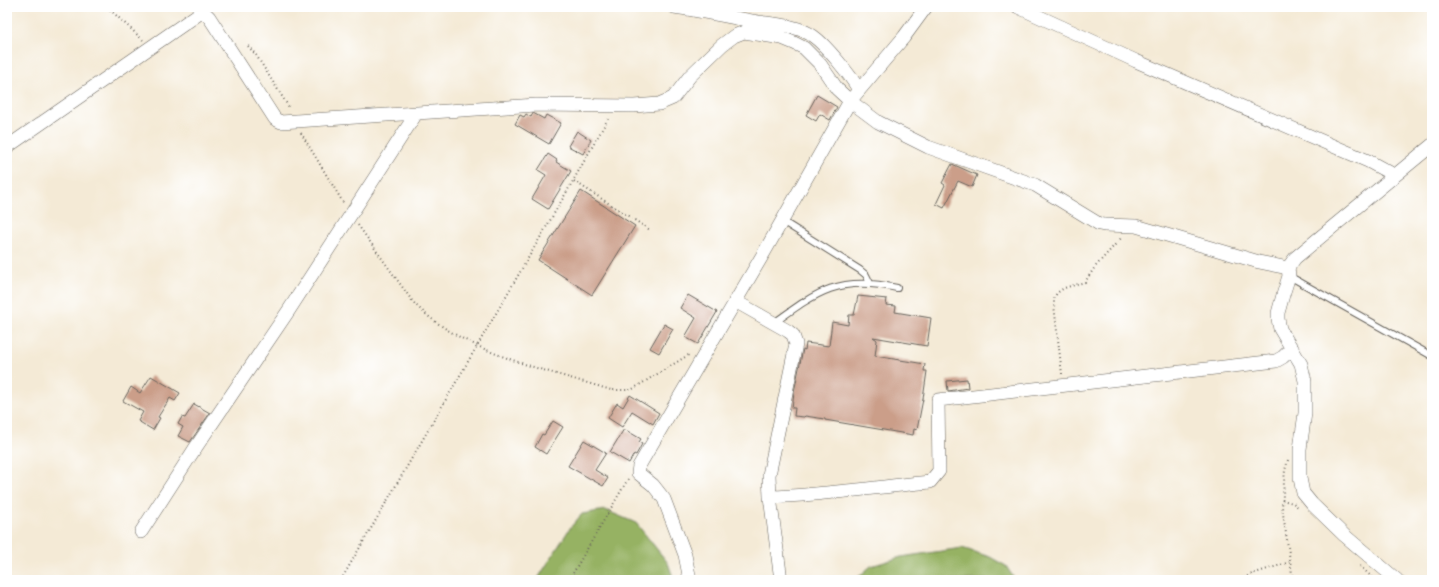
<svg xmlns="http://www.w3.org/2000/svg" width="1439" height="587" font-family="'Architects Daughter',sans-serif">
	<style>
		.forest { fill: #96b264; stroke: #596740 }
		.building { fill: #cb9e89 }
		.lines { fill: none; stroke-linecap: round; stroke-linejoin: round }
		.lane-casing { stroke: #68645d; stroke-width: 8 }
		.street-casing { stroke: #68645d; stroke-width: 14 }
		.path { stroke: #68645d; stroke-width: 2; stroke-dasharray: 1 3; stroke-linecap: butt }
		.lane { stroke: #fff; stroke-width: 6 }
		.street { stroke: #fff; stroke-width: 13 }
	</style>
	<rect width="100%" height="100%" fill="#fff"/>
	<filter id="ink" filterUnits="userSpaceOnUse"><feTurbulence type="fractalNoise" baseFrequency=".025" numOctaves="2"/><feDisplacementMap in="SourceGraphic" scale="8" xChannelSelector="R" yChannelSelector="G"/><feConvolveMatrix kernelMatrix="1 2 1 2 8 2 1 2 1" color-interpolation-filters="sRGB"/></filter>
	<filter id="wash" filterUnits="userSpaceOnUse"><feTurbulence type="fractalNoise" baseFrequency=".012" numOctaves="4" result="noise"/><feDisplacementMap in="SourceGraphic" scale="16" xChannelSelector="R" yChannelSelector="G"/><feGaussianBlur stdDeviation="0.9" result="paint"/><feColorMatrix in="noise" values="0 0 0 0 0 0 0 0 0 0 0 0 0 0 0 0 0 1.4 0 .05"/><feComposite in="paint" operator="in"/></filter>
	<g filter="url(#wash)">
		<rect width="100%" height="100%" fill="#f4ead6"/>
		<path class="forest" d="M605,510L636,523L668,563L674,580H537L570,528L582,514Z
			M962,548L990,557L1006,566L1015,580H855L871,566L901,557Z"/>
		<g id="blocks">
			<path class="building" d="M817,95L837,107L830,120L820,114L816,121L806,115Z
				M533,113L544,119L546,115L561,123L549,144L515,124L520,115L524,117L526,114L531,117Z
				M577,131L591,140L583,154L568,146Z
				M548,154L557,160L556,162L571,171L548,209L532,199L546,175L538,170Z
				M952,164L977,175L972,187L958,181L944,208L936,204L945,185L942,183Z
				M581,191L635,226L592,295L538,260Z
				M688,295L717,312L698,344L685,337L696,318L680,308Z
				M858,296L887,299L886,305L896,306L895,312L931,318L927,346L873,337L877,340L875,356L925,364L924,371H927L923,399L917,430L914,429L913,435L825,420V419L805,416L804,417L794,416L795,408H792L794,392L803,349L805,350L806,343L829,346L832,322L848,325L849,315H854Z
				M664,324L673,329L659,353L650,348Z
				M151,376L180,393L175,401L170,398L158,417L160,418L153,430L138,421L143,412L123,401L131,387L140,393Z
				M967,379L968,388L948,391L947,381Z
				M630,395L659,413L653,424L632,411L622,427L608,418L617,403L623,407Z
				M194,404L210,413L190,442L178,436L183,427L178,424L182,417L185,418Z
				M553,421L563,427L546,454L535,447L542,434L544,435Z
				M624,429L641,439L639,442L642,444L636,455L634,454L629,463L610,452Z
				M584,440L606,453L595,470L608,478L603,486L568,466Z"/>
		</g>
	</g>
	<g filter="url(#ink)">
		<use href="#blocks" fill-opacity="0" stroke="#68645d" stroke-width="1"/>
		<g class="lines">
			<defs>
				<path id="lane" d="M782,221L860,270L866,275L870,283
					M1289,276L1432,356
					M774,323C818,291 840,275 897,288"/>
				<path id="street" d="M674,7C702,11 730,17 758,22C778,25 797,25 813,36C826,45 851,76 859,90
					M1018,7L1136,61L1368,161L1394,175
					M7,147L200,13L206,14L209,17L275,119L281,122L536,105L634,106L659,104L673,98L690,76L722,45L734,36L744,32L782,38L794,43L804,48L820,64L837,89L850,101L878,122L928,147L1035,185L1099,224L1104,225L1136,226L1259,262L1288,268
					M735,301L788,331L793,335L796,344L769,475L770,497L781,580
					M770,497C824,495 877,487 930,482L939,471L938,400L1276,361L1283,357L1292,348
					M141,532L194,450L289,310L416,114
					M690,580L685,555L664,499L653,485L638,473L639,466L765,251L850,101L904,37L926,7
					M1397,580L1344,535L1312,504L1303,493L1300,478V449L1305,413V381L1301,364L1280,329L1278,319V313L1283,295L1289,276L1288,268L1295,258L1432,145"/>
			</defs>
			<use href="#lane" class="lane-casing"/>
			<use href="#street" class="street-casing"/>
			<path class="path" d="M107,7L143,40
				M248,46L256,55L290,109
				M301,133L344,204
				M574,181L650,230
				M358,225L413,302C461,353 547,370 611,390H631L690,354
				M1062,374L1054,305V298L1057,293L1064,288L1085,282L1095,267L1122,237
				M1288,460L1285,470L1282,507L1293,580
				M1282,500L1293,503L1299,508
				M1360,566L1375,580
				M341,580L573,181L609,117
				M569,580L628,479
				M1240,580L1252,574L1290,562"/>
			<use href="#lane" class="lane"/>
			<use href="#street" class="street"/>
		</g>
	</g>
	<rect width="1439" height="587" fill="none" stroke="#fff" stroke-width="24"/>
</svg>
